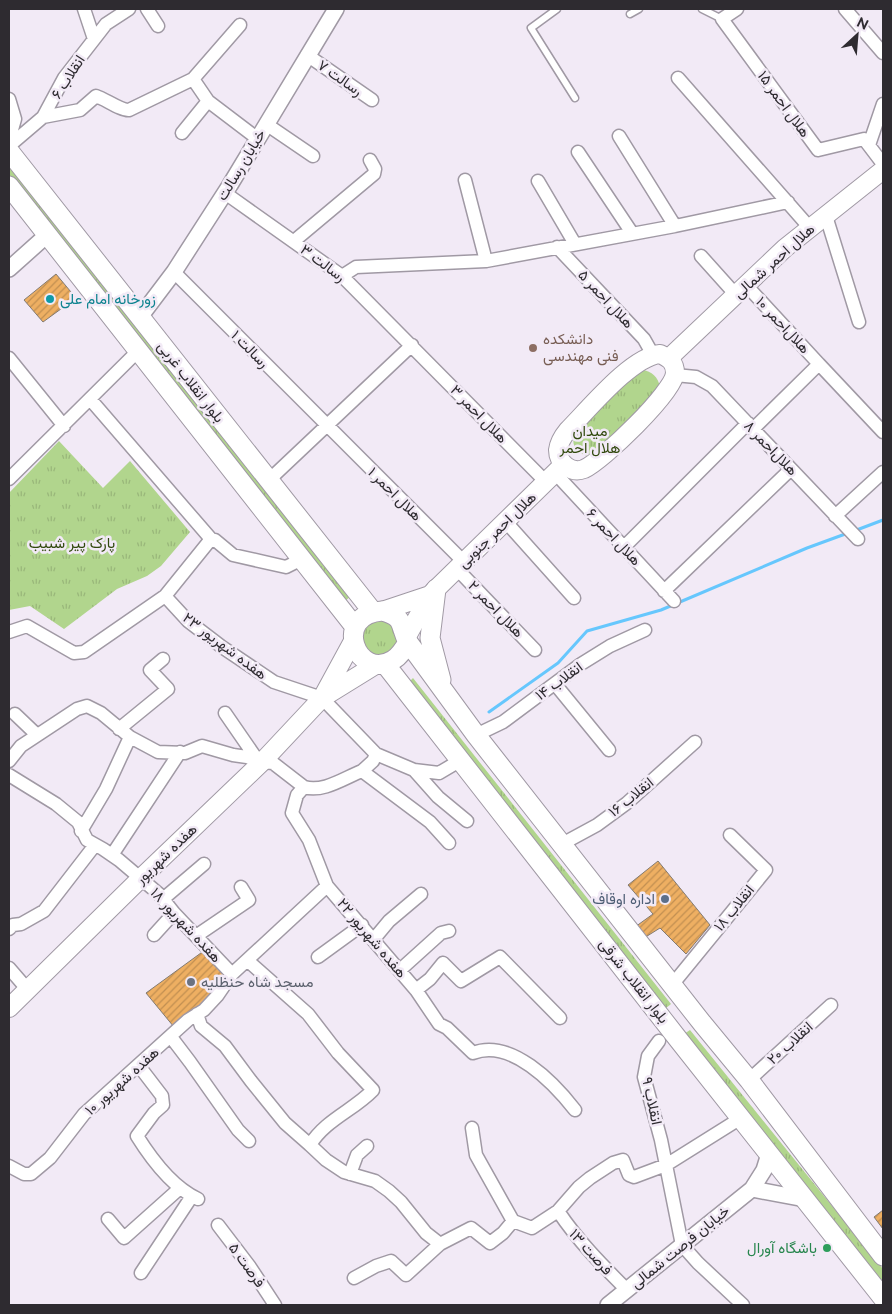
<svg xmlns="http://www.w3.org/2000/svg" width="892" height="1314" font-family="Raleway,Vazirmatn,sans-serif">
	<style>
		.park { fill: url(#park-tufts) }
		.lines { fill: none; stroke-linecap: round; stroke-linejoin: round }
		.stream { stroke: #66c7fd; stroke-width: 3 }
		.building { fill: url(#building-hatch); stroke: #837b72 }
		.service-casing { stroke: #a099a4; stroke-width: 9 }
		.minor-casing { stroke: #a099a4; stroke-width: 15 }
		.tertiary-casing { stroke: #a099a4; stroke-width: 18 }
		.secondary-casing { stroke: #a099a4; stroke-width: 20 }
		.primary-casing { stroke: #a099a4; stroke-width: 21 }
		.service { stroke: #fff; stroke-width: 6 }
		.minor { stroke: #fff; stroke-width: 12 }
		.tertiary { stroke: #fff; stroke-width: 15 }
		.secondary { stroke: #fff; stroke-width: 18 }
		.primary { stroke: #fff; stroke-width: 19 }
		.culture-dot { fill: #0f9aa8; stroke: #f2eaf6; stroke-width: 2 }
		.education-dot { fill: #8d6e63; stroke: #f2eaf6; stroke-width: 2 }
		.service-dot { fill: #5c6f8a; stroke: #f2eaf6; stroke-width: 2 }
		.worship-dot { fill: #6b7280; stroke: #f2eaf6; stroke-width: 2 }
		.leisure-dot { fill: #2e9e5b; stroke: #f2eaf6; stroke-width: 2 }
		.labels { text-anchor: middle; stroke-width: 5; stroke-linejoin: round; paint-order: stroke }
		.street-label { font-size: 15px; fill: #2e2b30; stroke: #f2eaf6 }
		.culture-label { font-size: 15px; fill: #0d838f; stroke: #f2eaf6; text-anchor: start }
		.education-label { font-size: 15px; fill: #785e54; stroke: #f2eaf6; text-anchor: start }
		.park-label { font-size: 15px; fill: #31490d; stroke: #f2eaf6 }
		.service-label { font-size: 15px; fill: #4e5e75; stroke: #f2eaf6; text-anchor: end }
		.worship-label { font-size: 15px; fill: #5b616d; stroke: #f2eaf6; text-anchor: start }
		.leisure-label { font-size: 15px; fill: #27864d; stroke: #f2eaf6; text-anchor: end }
	</style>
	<defs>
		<pattern id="park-tufts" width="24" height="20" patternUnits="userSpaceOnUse" patternTransform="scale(1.25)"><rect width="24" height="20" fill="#b1d58d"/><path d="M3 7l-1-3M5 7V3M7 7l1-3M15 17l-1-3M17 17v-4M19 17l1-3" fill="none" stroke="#99b77a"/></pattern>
		<pattern id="building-hatch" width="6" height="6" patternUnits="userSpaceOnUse" patternTransform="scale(1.25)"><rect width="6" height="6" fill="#eeaf62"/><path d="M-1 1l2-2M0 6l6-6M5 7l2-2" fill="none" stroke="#c18f51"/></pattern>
	</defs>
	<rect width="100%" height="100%" fill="#f2eaf6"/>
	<path class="park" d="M9,164L352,595L343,603L331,582L9,175Z
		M642,370C652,371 658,377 660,387L657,393L591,457C576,454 570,446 575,431L636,371Z
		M59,441L103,488L130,461L190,532L161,566L147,576L117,589L64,629L30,606L9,610V493Z
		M363 638a17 17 0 1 1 34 0a17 17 0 1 1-34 0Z
		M413,678L671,1004L666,1008L408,683Z
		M690,1030L883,1269V1282L684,1034Z"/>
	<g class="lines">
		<path class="stream" d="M854,531L883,520
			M489,712L558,663L587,631L661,610L807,548L848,533"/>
	</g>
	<path class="building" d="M56,274L76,298L43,322L24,300Z
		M658,861L710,925L686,954L660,928L644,938L635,927L653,914L628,885Z
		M205,950L225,976L214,995L174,1027L146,993Z
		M883,1210V1229L874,1217Z"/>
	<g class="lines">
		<defs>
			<path id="service" d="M557,9L531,28L575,98
				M702,9L722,19
				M630,14L639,9"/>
			<path id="minor" d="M84,9L94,39
				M147,9L158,26
				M737,9L722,19L818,150L864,139L883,164
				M845,9L883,53
				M307,55L372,100
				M678,78L810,228
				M193,79L240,25
				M9,99L15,119L9,140
				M43,117L80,110L96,96C105,99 122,111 129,110L193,79L208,101
				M266,124L313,156
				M182,133L208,101L258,139
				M619,136L675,226
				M869,145L883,104
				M9,146L43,117L64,78L106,24L129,9
				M578,152L632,233
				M465,180L486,261
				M538,181L575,244
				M225,193L342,276L546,482
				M826,216L859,322
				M294,241L374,174L375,169L370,160
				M557,247L644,339L653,355
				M701,256L736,295
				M174,272L464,562
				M342,276L356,267L486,261L675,226L788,202
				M746,285L819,364L753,429
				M9,358L64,426
				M819,364L883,432
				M675,375L696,377L712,386L858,539
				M90,399L211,539
				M555,473L674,601
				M9,479L138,351
				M269,480L412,345
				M835,516L883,472
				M506,522L574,598
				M623,548L748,423
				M457,569L535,650
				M664,591L791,469
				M165,596L211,539L215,540L233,555L286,567L302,559
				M9,632L27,626L74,653L84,652L165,596L188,621L222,647L274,682L322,698L376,754L373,761L362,771
				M555,684L609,750
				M225,713L254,755L260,760
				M15,714L37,735
				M119,729L168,689L150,670L163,659
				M476,735L503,722L581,664L610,646L645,630
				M376,754L414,770L439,773L461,760
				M9,761L21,746L77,709L87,706L101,713L130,737L158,752L185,753L202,746L233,755L247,757L262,762L273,763L304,787L297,795L292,813L309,840L327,886L232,974L217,996L204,1010L188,1020L84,1114L50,1158L31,1174H24L9,1166
				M414,770L438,797L467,821
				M9,775L56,804L78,822L87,840L103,849L119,860L159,894L174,913L232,974
				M304,787C323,793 344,778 362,771L430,822L449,843
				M81,831L106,789L130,737
				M562,844L597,825L627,803L695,742
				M112,855L180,752
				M327,886L416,990L439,1024L447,1028L473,1053C511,1038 554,1083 575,1110
				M163,899L204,864
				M9,929L13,925L21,924L44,911L95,845
				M154,935L174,913
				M196,936L249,900L241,887
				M374,939L389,921L421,894
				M318,957L362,925
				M9,968L28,990
				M400,970L441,933L449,931
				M672,985L766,870L730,835
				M416,990L430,979L443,963L461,981L500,957L560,1018
				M197,1014L201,1026L225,1046L251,1081L285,1123L310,1145C325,1120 354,1110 373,1090L338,1053L308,1014L247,960
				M171,1037L190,1062L238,1130L249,1141
				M659,1041L648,1056L644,1077L661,1140L682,1245L698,1263L743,1305
				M139,1066L162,1096L163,1105L154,1113L137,1136C152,1160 172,1187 198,1199
				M749,1080L831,1005
				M472,1128L476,1155L513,1221
				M310,1145L326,1160L344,1172L375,1181L389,1191L401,1202L426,1233L440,1244L471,1228L490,1243L503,1233L513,1221L532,1228L558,1211L579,1187L590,1178L613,1163L623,1160L629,1175L634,1177L666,1165L741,1118
				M350,1174L357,1155L367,1146
				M558,1211C578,1241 602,1265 627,1290
				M108,1219L124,1238L180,1188
				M218,1225L250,1267L275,1305
				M141,1273L192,1196
				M354,1278L376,1266L391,1261L406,1275L440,1244"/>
			<path id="tertiary" d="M9,269L47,235
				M140,317L174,272L230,185L336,9
				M752,1189L805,1199
				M608,1305L752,1189L764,1170L769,1154"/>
			<path id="secondary" d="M660,354C669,358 675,362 675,373C674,392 602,461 584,469C571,474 558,463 558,450C559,442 563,436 568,430C589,409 631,357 660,354Z
				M669,358L785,248L883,170
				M430,595L563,465
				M382,611L430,595L406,638
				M353,641L322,698L377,664
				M9,1008L140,879L262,762L322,698"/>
			<path id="primary" d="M9,151L373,612
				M9,186L355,627
				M436,589L430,638L441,680
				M382,611C406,617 399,626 408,642C404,649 400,656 393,660C357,682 331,615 382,611Z
				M408,642L476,735L702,1023L749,1080L883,1256
				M385,664L678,1039L883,1298"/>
		</defs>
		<use href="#service" class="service-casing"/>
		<use href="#minor" class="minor-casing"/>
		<use href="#tertiary" class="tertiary-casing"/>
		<use href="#secondary" class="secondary-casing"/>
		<use href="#primary" class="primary-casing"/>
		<use href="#service" class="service"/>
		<use href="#minor" class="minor"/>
		<use href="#tertiary" class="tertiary"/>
		<use href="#secondary" class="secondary"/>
		<use href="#primary" class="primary"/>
	</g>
	<circle class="culture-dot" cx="50" cy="299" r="5"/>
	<circle class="education-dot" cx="533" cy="348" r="5"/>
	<circle class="service-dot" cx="665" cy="899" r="5"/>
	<circle class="worship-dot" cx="191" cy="982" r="5"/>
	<circle class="leisure-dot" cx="827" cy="1248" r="5"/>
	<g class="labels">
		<g class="street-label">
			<text transform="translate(68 77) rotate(-57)" y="5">انقلاب ۶</text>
			<text transform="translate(340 78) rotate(35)" y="5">رسالت ۷</text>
			<text transform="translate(784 104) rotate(54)" y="5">هلال احمر ۱۵</text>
			<text transform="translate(241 165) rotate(-59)" y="5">خیابان رسالت</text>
			<text transform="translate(774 261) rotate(-42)" y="5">هلال احمر شمالی</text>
			<text transform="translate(323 263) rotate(37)" y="5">رسالت ۳</text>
			<text transform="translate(606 299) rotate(47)" y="5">هلال احمر ۵</text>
			<text transform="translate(783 325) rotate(47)" y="5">هلال‌احمر ۱۰</text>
			<text transform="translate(250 349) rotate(45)" y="5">رسالت ۱</text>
			<text transform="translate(191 382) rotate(52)" y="5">بلوار انقلاب غربی</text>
			<text transform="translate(479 414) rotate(46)" y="5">هلال احمر ۳</text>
			<text transform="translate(771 448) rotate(46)" y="5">هلال‌احمر ۸</text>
			<text transform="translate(395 494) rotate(45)" y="5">هلال احمر ۱</text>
			<text transform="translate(497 530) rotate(-44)" y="5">هلال احمر جنوبی</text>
			<text transform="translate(614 537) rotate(47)" y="5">هلال احمر ۶</text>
			<text transform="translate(496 609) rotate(46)" y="5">هلال احمر ۲</text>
			<text transform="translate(225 646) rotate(37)" y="5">هفده شهریور ۲۳</text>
			<text transform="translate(559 681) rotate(-36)" y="5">انقلاب ۱۴</text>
			<text transform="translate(631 797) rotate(-39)" y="5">انقلاب ۱۶</text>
			<text transform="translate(166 854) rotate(-44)" y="5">هفده شهریور</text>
			<text transform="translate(734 908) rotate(-51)" y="5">انقلاب ۱۸</text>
			<text transform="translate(186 925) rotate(47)" y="5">هفده شهریور ۱۸</text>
			<text transform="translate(372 938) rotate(50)" y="5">هفده شهریور ۲۲</text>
			<text transform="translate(634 981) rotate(52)" y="5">بلوار انقلاب شرقی</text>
			<text transform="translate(790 1043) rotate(-42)" y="5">انقلاب ۲۰</text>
			<text transform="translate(122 1081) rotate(-42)" y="5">هفده شهریور ۱۰</text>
			<text transform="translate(652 1101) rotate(78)" y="5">انقلاب ۹</text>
			<text transform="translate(680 1247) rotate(-39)" y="5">خیابان فرصت شمالی</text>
			<text transform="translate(591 1252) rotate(48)" y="5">فرصت ۱۳</text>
			<text transform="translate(247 1265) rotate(54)" y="5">فرصت ۵</text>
		</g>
		<g class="culture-label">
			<text x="60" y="304">زورخانه امام علی</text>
		</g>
		<g class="education-label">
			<text x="543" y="344">دانشکده<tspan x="543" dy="17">فنی مهندسی</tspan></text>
		</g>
		<g class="park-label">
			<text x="590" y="436">میدان<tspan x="590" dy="17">هلال احمر</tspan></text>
			<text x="72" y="548">پارک پیر شبیب</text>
		</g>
		<g class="service-label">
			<text x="655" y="904">اداره اوقاف</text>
		</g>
		<g class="worship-label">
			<text x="201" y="987">مسجد شاه حنظلیه</text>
		</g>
		<g class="leisure-label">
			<text x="817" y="1253">باشگاه آورال</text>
		</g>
	</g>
	<rect width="892" height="1314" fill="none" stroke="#2e2b30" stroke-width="20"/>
	<g transform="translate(857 35) rotate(26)" stroke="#f2eaf6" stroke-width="4" paint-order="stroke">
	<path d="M0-4L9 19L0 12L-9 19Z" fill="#2e2b30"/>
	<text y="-8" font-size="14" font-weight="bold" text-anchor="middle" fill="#2e2b30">N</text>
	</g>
</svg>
